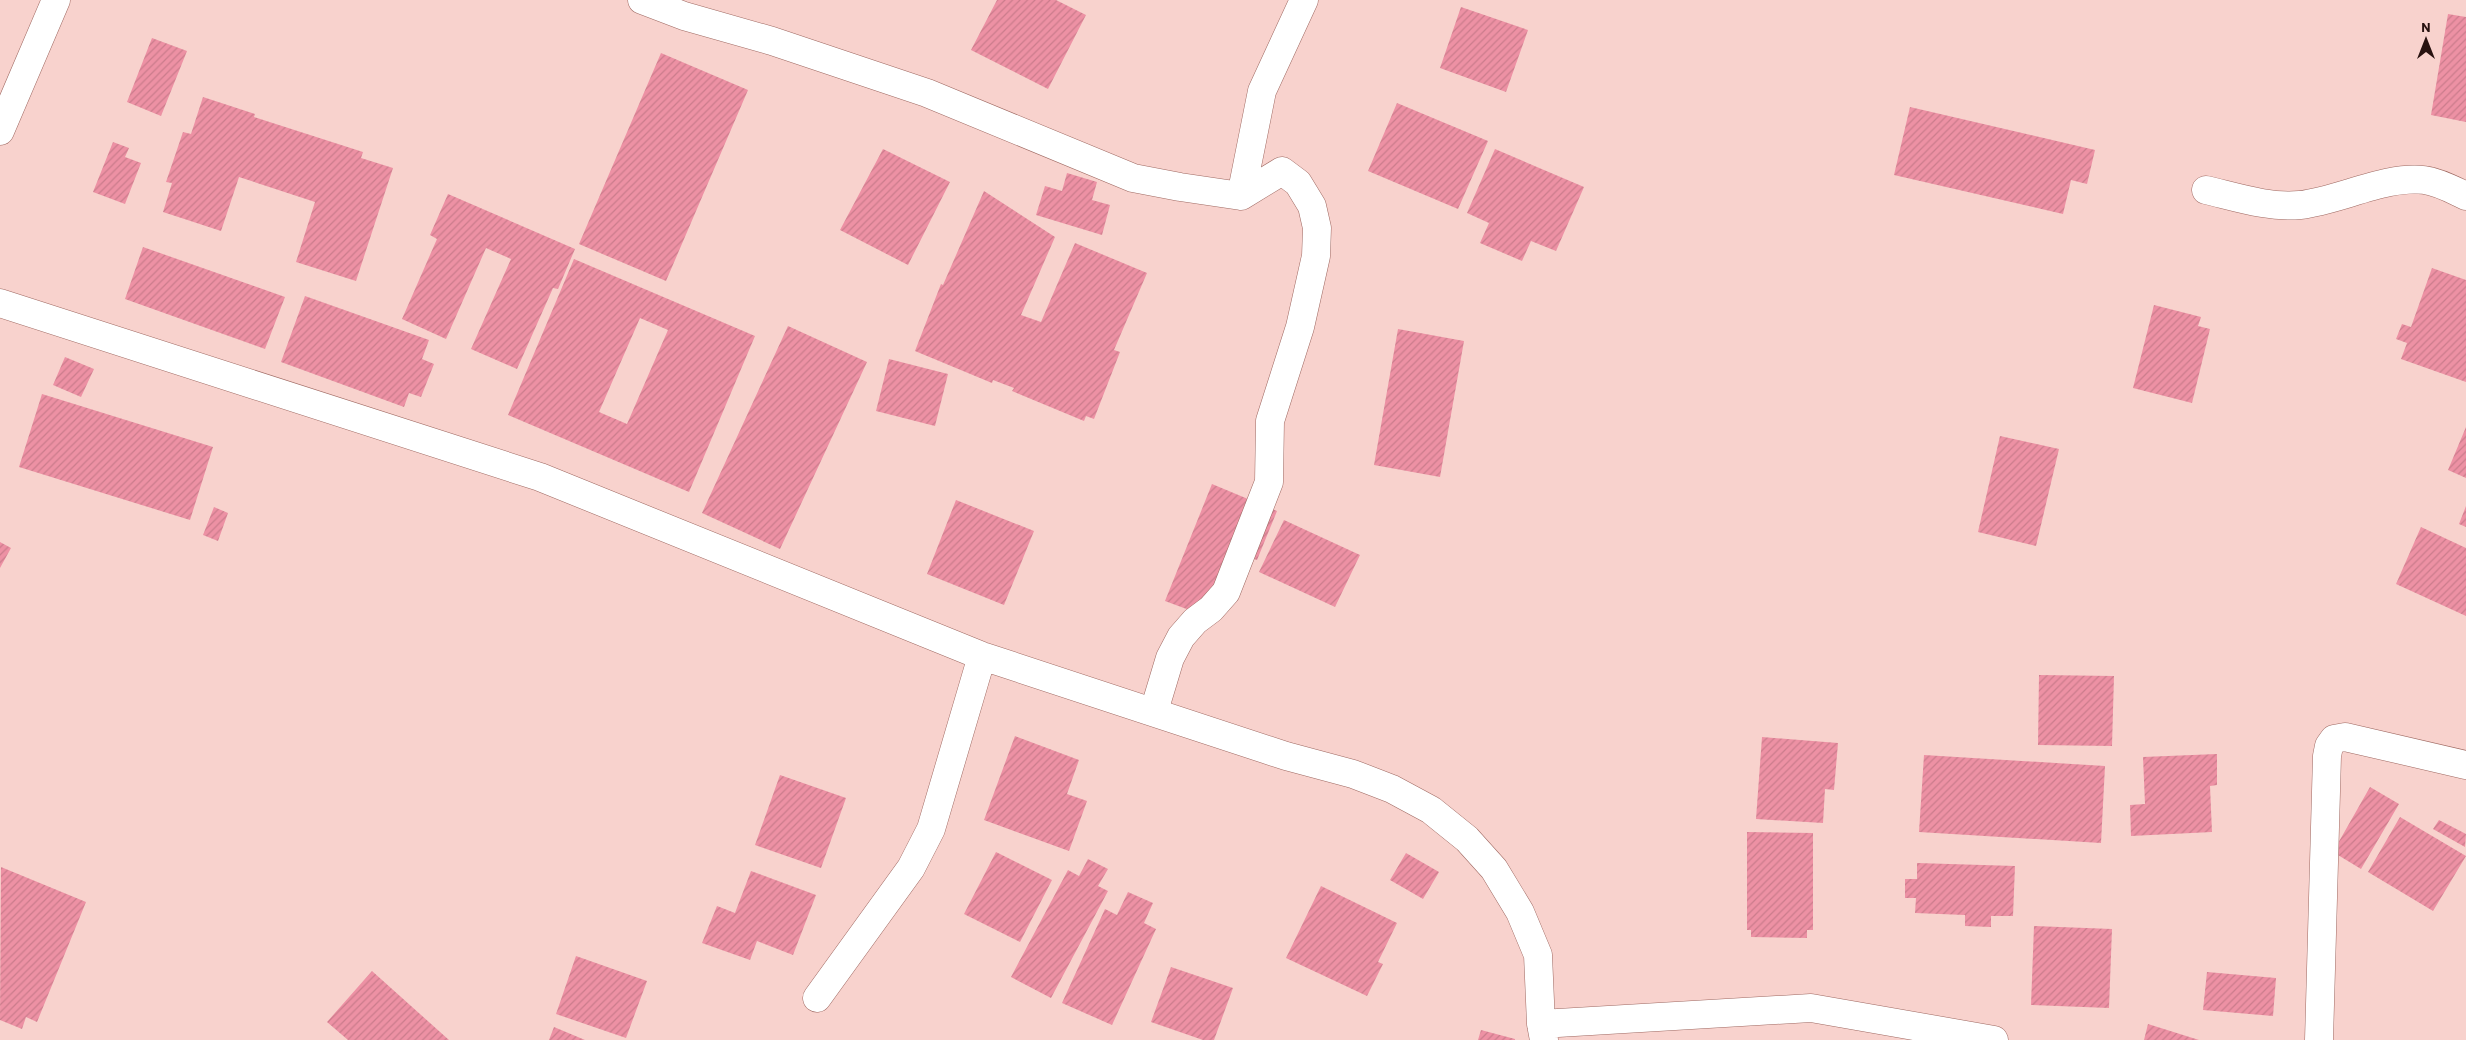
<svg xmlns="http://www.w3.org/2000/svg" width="2466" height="1040" font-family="Barlow,sans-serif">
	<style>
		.building { fill: url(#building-hatch); fill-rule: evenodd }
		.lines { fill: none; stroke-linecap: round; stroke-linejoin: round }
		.street-casing { stroke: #9f6962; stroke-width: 29 }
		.secondary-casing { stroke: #9f6962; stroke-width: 29 }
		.street { stroke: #fff; stroke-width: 28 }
		.secondary { stroke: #fff; stroke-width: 28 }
	</style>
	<defs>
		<pattern id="building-hatch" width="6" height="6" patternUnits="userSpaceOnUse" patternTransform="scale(1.25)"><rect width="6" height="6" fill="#ed91a4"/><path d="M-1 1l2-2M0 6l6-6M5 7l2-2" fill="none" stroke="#cb7c8c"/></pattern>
	</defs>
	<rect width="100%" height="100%" fill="#f8d2cd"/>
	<path class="building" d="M997,0H1056L1086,15L1048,89L971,50Z
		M1461,7L1528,30L1506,92L1440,68Z
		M2448,14L2466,17V122L2431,115Z
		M152,38L187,51L161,116L127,102Z
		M661,53L748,90L666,281L579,244Z
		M203,97L255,114L254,117L363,152L361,158L393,168L356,281L296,262L315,202L239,177L221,231L163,212L172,183L166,182L183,132L191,134Z
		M1397,103L1488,141L1458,209L1368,171Z
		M1910,107L2095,150L2087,184L2071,180L2063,214L1894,175Z
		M113,142L129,148L125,157L141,163L125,204L93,192Z
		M883,149L950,182L908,265L840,230Z
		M1495,149L1584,187L1556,251L1531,241L1522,261L1480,243L1489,223L1467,213Z
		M1067,173L1097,182L1092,200L1110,205L1102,235L1036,215L1045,186L1062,191Z
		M984,191L1055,237L1021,315L1041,322L1075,243L1147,273L1114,350L1120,352L1094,419L1086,416L1084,421L1012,391L1014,388L993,380L992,383L915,351L941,284L943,285Z
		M448,194L575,249L558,289L553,288L517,369L471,349L511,259L486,248L446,339L402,319L437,239L430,235Z
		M143,247L285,297L265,349L125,299Z
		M574,259L755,336L689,492L508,415ZM640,318L668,330L627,424L599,412Z
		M2432,268L2466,280V382L2401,359L2407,343L2396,339L2402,324L2411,327Z
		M305,296L429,340L422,359L434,364L421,397L409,393L404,407L281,362Z
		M2154,305L2201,317L2198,326L2210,329L2192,403L2133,388Z
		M788,326L867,362L780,549L702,513Z
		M1398,329L1464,341L1440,477L1374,465Z
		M65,357L94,369L81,397L53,385Z
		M889,359L948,374L935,426L876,411Z
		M42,394L213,447L190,520L19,467Z
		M2466,427V478L2448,470Z
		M2000,436L2059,449L2036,546L1978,532Z
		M1212,484L1277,511L1257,560L1234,552L1208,617L1165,601Z
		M956,500L1034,531L1004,605L927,574Z
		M2466,506V527L2459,524Z
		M214,507L228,513L218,541L203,535Z
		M1284,520L1360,555L1335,607L1259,572Z
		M2421,527L2466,548V616L2396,584Z
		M0,542L11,548L0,568Z
		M2039,675L2114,676L2112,746L2038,745Z
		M1015,736L1079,760L1067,794L1087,801L1069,851L984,820Z
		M1762,737L1838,743L1834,790L1825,789L1823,823L1756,819Z
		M2217,754V785L2210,786L2212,832L2131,836L2130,805L2145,804L2143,757Z
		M1924,755L2105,766L2101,843L1919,832Z
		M780,775L846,798L821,868L755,845Z
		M2370,787L2399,804L2361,869L2333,852Z
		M2400,817L2466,856L2433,911L2368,872Z
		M2439,820L2466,834L2465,847L2433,829Z
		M1747,832L1813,833V930H1807V938L1751,937V930H1747Z
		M996,852L1052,880L1020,942L964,914Z
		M1406,853L1439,872L1423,899L1390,880Z
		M1088,859L1108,869L1098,886L1108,891L1051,998L1011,977L1068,870L1079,876Z
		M1917,863L2015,866L2013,916H1991V927L1965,926V915L1915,913L1916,898H1905V879H1917Z
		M1,867L86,902L37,1022L26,1017L22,1029L0,1020Z
		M751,871L816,895L793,955L757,941L750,960L702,943L717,906L735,913Z
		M1321,886L1397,923L1378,962L1383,964L1367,996L1286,958Z
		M1128,892L1153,903L1144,923L1156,929L1112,1025L1062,1003L1105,909L1117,915Z
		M2034,926L2112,929L2109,1008L2031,1005Z
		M576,956L647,981L626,1038L556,1014Z
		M1171,967L1233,988L1214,1040H1203L1151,1022Z
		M372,971L449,1040H348L327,1022Z
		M2207,972L2276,978L2273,1016L2203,1010Z
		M2148,1024L2199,1040H2144Z
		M554,1027L585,1040H549Z
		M1481,1030L1515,1039V1040H1478Z"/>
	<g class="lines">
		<defs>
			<path id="street" d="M642,0L684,16L772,41L927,93L1133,178L1180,187L1241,196L1282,171L1298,183L1312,206L1317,228L1316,256L1300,327L1270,421L1269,482L1226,592L1211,609L1195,621L1181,637L1170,658L1154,711
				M2206,190C2236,197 2269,208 2300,205C2338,201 2387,175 2424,180C2439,182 2453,190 2466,196
				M1241,196L1262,91L1304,0
				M0,303L540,477L982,656L1286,756L1353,774L1392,789L1431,810L1467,839L1494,869L1520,912L1538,955L1541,1024L1544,1040
				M817,998L911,868L931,829L982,656
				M1541,1024L1811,1008L1994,1040
				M2319,1040L2327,756L2329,746L2334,739L2345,737L2466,765"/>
			<path id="secondary" d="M0,131L56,0"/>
		</defs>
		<use href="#street" class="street-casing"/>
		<use href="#secondary" class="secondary-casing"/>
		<use href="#street" class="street"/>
		<use href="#secondary" class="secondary"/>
	</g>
	<g transform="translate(2426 40)" stroke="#f8d2cd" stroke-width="4" paint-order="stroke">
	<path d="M0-4L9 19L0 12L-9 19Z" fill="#281210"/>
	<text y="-8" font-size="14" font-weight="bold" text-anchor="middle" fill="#281210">N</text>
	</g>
</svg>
